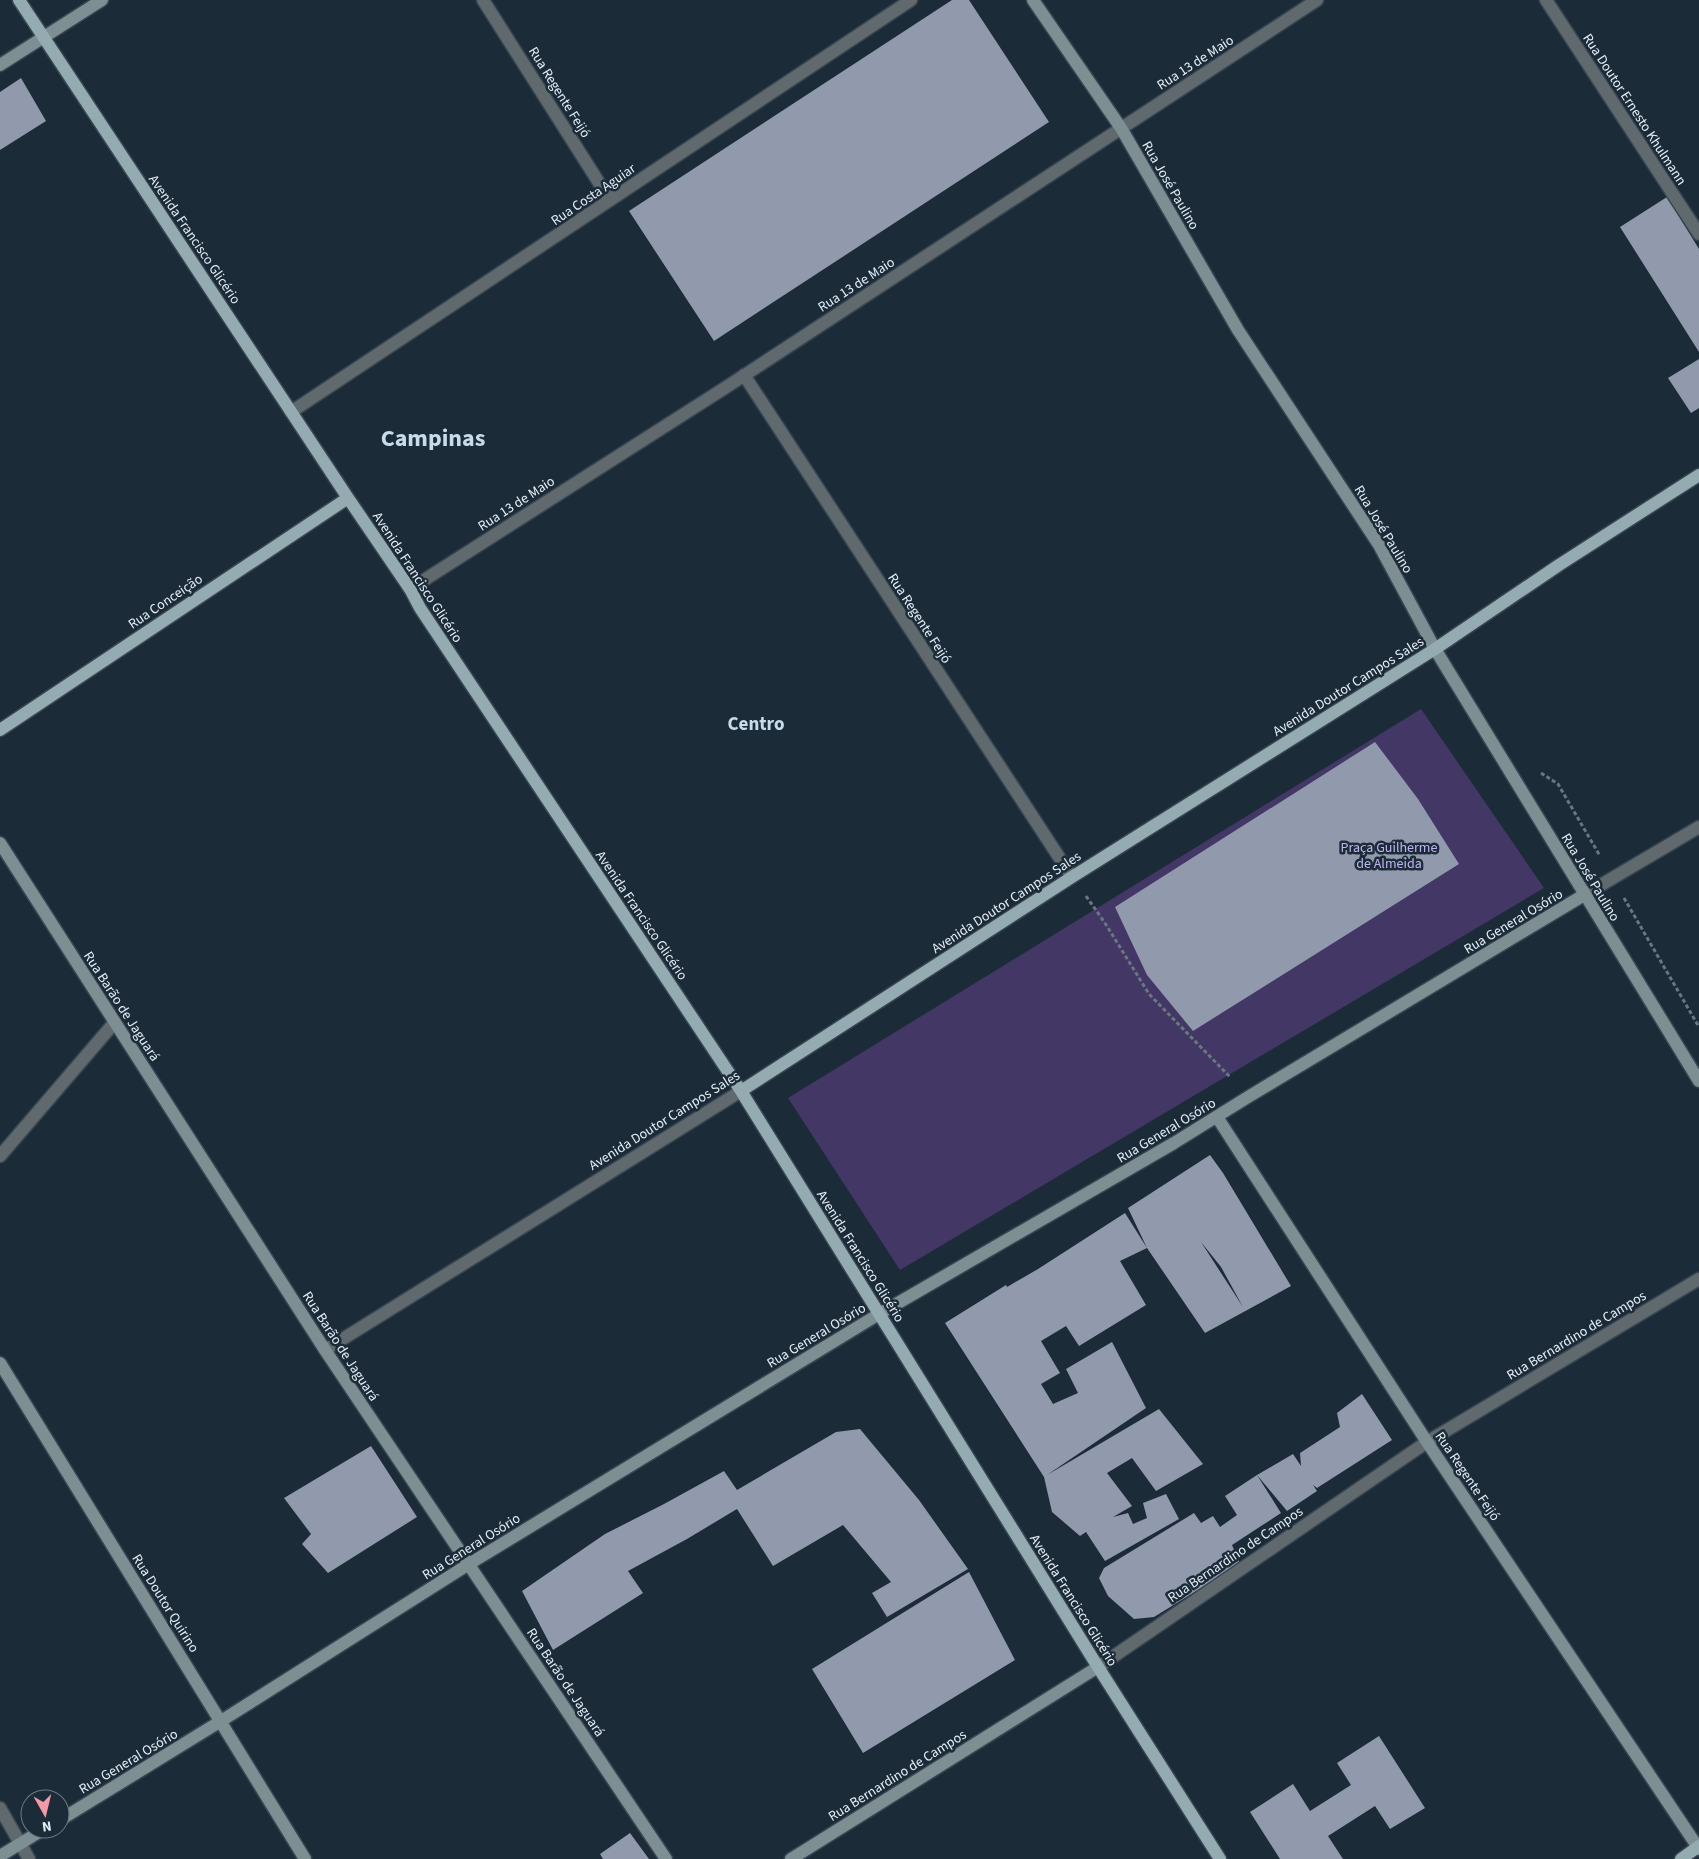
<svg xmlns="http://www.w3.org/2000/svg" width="1699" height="1859" font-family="'Source Sans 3',sans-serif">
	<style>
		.green { fill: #433766 }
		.building { fill: #9199ad; fill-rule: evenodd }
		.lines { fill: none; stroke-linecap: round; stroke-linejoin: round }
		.pedestrian-casing { stroke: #384653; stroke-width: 15 }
		.minor-casing { stroke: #384653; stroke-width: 15 }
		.tertiary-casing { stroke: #384653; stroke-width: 15 }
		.secondary-casing { stroke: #384653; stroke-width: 15 }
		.primary-casing { stroke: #384653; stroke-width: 15 }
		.path { stroke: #6a7782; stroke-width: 3; stroke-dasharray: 4 2.5; stroke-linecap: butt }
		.pedestrian { stroke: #606a6e; stroke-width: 12 }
		.minor { stroke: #606a6e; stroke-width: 12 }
		.tertiary { stroke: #606a6e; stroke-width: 12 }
		.secondary { stroke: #7e8f94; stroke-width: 12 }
		.primary { stroke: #95abb2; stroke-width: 12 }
		.labels { text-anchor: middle; stroke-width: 5; stroke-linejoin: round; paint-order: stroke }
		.street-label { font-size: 14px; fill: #e4eef7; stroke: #1c2b38 }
		.park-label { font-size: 14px; fill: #c1b4f2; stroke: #1c2b38 }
		.district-label { font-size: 19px; font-weight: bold; fill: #c7dbeb; stroke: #1c2b38 }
		.town-label { font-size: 24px; font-weight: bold; fill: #c7dbeb; stroke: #1c2b38 }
	</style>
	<rect width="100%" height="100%" fill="#1c2b38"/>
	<path class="green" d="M1421,709L1544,888L900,1270L788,1098Z"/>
	<path class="building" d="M952,0H969L1049,122L714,341L629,211Z
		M21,78L46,121L0,150V92Z
		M1667,197L1699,249V352L1620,227Z
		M1699,359V408L1691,413L1668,378Z
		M1375,742L1418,799L1459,864L1193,1031L1147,975L1115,907Z
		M1210,1155L1223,1173L1291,1286L1205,1333L1147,1248L1120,1261L1146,1305L1079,1346L1066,1326L1041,1341L1060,1373L1041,1384L1053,1404L1078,1393L1066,1369L1112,1342L1146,1408L1047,1475L1159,1409L1203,1464L1156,1491L1132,1458L1107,1473L1132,1506L1113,1517L1128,1513L1133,1524L1147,1518L1143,1503L1166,1494L1179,1519L1105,1561L1086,1532L1080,1536L1052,1512L1044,1477L945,1323L1006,1285L1007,1287L1038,1269L1125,1213L1147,1248L1128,1208ZM1201,1242L1221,1267L1243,1307Z
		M1362,1394L1392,1440L1317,1488L1313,1485L1317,1491L1287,1511L1257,1475L1281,1513L1232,1545L1240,1564L1154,1617L1134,1619L1108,1596L1099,1578L1104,1568L1194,1513L1201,1523L1213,1516L1220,1527L1237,1515L1225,1496L1257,1475L1293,1454L1301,1466L1300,1453L1340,1427L1337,1413Z
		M860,1429L919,1500L968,1569L887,1617L872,1593L891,1582L843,1525L773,1566L737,1509L687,1539L628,1571L643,1593L553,1650L522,1591L605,1534L664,1504L724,1471L737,1490L836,1432Z
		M371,1446L417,1517L328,1573L302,1544L311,1534L284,1498Z
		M969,1572L1015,1660L863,1753L812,1669Z
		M1379,1736L1425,1808L1390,1829L1375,1806L1328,1836L1343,1859H1280L1250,1812L1293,1784L1310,1811L1351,1785L1337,1763Z
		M630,1833L649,1859H603L600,1854Z"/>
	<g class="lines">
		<defs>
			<path id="pedestrian" d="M744,375L1072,877
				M291,412L911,0
				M410,589L731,384L1317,0
				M325,1350L741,1091"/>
			<path id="minor" d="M483,0L610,200
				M1546,0L1699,234"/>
			<path id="tertiary" d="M1584,895L1699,827
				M0,1156L115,1022
				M1098,1667L1427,1442L1699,1279
				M0,1808L29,1859"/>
			<path id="secondary" d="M1033,0L1121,128L1238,330L1379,545L1435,649L1699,1081
				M0,65L102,0
				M0,843L325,1350L666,1859
				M1217,1117L1427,1442L1699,1849
				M0,1363L305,1859
				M60,1820L221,1721L469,1564L879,1314L1174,1143L1248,1097L1584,895
				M0,1856L44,1829
				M791,1859L1098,1667"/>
			<path id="primary" d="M19,0L348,498L410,589L420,608L741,1091L1098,1667L1220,1859
				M0,730L348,498
				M741,1091L1072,877L1435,649L1559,565L1699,475
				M1681,1859L1699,1846"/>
		</defs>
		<use href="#pedestrian" class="pedestrian-casing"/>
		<use href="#minor" class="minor-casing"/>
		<use href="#tertiary" class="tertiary-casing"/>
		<use href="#secondary" class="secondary-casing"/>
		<use href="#primary" class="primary-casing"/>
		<path class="path" d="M1541,773L1558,784L1600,856
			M1086,896L1105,923L1149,994L1231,1078
			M1624,898L1699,1027"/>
		<use href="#pedestrian" class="pedestrian"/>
		<use href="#minor" class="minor"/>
		<use href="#tertiary" class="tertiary"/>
		<use href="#secondary" class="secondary"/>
		<use href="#primary" class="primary"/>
	</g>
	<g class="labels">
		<g class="street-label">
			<text transform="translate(1195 62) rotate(-33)" y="5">Rua 13 de Maio</text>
			<text transform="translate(560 92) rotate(58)" y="5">Rua Regente Feijó</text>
			<text transform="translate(1635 109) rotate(57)" y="5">Rua Doutor Ernesto Khulmann</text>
			<text transform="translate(1171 185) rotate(60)" y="5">Rua José Paulino</text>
			<text transform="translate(593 194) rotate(-34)" y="5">Rua Costa Aguiar</text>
			<text transform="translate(195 239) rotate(56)" y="5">Avenida Francisco Glicério</text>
			<text transform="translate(856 284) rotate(-33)" y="5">Rua 13 de Maio</text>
			<text transform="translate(516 503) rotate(-33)" y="5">Rua 13 de Maio</text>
			<text transform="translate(1384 529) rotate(59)" y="5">Rua José Paulino</text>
			<text transform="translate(418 577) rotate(57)" y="5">Avenida Francisco Glicério</text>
			<text transform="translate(165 601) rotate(-34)" y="5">Rua Conceição</text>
			<text transform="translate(920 618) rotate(57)" y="5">Rua Regente Feijó</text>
			<text transform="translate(1348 686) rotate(-32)" y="5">Avenida Doutor Campos Sales</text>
			<text transform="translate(1591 877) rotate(59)" y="5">Rua José Paulino</text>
			<text transform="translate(1006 902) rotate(-33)" y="5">Avenida Doutor Campos Sales</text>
			<text transform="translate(642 915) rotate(56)" y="5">Avenida Francisco Glicério</text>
			<text transform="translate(1513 921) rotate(-31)" y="5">Rua General Osório</text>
			<text transform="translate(122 1006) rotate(57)" y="5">Rua Barão de Jaguará</text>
			<text transform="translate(664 1120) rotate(-32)" y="5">Avenida Doutor Campos Sales</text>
			<text transform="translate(1166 1130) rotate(-31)" y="5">Rua General Osório</text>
			<text transform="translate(861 1256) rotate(58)" y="5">Avenida Francisco Glicério</text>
			<text transform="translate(816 1335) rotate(-31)" y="5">Rua General Osório</text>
			<text transform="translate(1576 1335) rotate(-31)" y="5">Rua Bernardino de Campos</text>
			<text transform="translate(341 1346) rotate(57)" y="5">Rua Barão de Jaguará</text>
			<text transform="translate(1468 1476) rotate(56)" y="5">Rua Regente Feijó</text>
			<text transform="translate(471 1546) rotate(-32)" y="5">Rua General Osório</text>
			<text transform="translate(1235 1554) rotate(-34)" y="5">Rua Bernardino de Campos</text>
			<text transform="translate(1074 1600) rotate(58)" y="5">Avenida Francisco Glicério</text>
			<text transform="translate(166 1603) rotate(58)" y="5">Rua Doutor Quirino</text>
			<text transform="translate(566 1682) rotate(56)" y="5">Rua Barão de Jaguará</text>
			<text transform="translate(128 1761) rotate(-31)" y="5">Rua General Osório</text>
			<text transform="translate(897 1775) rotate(-32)" y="5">Rua Bernardino de Campos</text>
		</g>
		<g class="park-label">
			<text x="1389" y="852">Praça Guilherme<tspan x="1389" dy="16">de Almeida</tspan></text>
		</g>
		<g class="district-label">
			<text x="756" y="730">Centro</text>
		</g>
		<g class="town-label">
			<text x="433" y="446">Campinas</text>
		</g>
	</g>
	<g transform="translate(45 1814) rotate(172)"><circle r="24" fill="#1c2b38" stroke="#6c7984"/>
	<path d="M0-4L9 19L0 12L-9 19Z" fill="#f39aa9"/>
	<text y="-8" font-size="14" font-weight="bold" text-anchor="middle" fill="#e4eef7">N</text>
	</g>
</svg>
